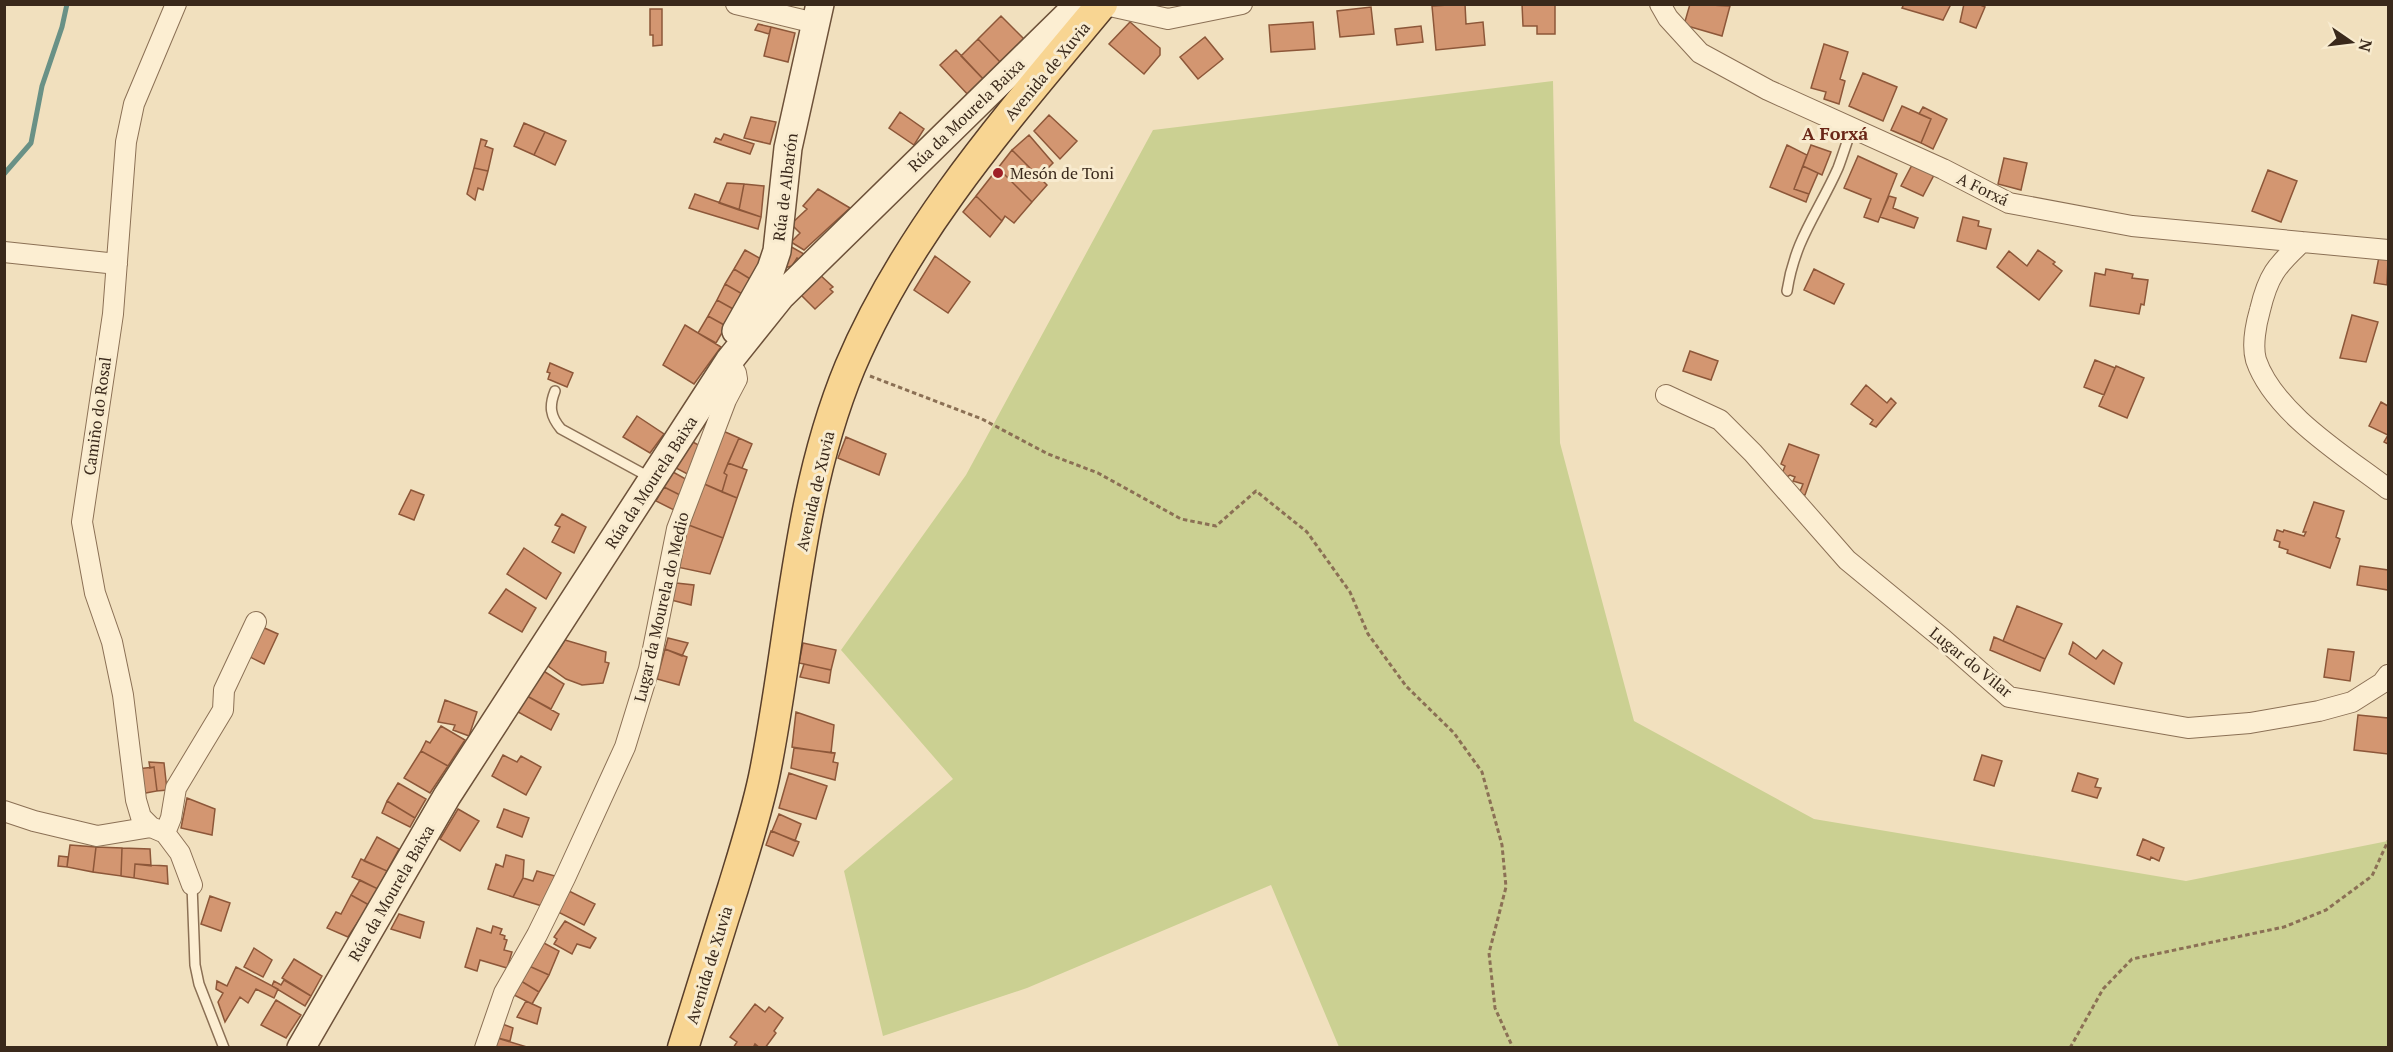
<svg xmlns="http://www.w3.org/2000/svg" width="2393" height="1052" font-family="'PT Serif',serif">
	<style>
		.green { fill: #cbd092 }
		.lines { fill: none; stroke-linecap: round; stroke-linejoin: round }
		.stream { stroke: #699186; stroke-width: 5 }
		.building { fill: #d39671; stroke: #8d5739; stroke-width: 1.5 }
		.lane-casing { stroke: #8b7055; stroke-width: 12 }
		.street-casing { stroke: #8b7055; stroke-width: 22 }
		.secondary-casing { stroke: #6d5139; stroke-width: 30 }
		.primary-casing { stroke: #593e2a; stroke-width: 33 }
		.path { stroke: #8b7055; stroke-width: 3; stroke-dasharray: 4.5 3; stroke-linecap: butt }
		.lane { stroke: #fceed2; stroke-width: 9 }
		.street { stroke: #fceed2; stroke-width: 20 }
		.secondary { stroke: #fceed2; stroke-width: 27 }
		.primary { stroke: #f8d592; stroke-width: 30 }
		.poi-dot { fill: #9f2026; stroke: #f8ebcf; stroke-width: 2 }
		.labels { text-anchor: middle; stroke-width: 6; stroke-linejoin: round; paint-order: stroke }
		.street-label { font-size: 16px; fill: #3a291b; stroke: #f8ebcf }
		.poi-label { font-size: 16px; fill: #3a291b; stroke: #f8ebcf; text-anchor: start }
		.neighbourhood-label { font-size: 18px; font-weight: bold; fill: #6a2617; stroke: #f8ebcf }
	</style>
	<rect width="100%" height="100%" fill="#f1e0be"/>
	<path class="green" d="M1553,81L1560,443L1634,721L1814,819L2186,881L2388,841V1047H1339L1271,885L1027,988L883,1036L844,871L953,779L841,650L966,475L1153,130Z"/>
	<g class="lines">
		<path class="stream" d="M4,174L31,143L42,86L62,27L67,4"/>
	</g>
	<path class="building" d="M1465,4L1466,24L1483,22L1485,45L1436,50L1432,6Z
		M1522,4H1555V34H1537V26H1523Z
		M1690,4L1730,6L1722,36L1684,25Z
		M1904,4H1951L1943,20L1902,8Z
		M1964,4H1978L1985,7L1976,28L1960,22Z
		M1371,7L1374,34L1340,37L1337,11Z
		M650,9H662V45L653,46V35H650Z
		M1001,16L1024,39L1000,62L978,39Z
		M1130,22L1160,48V55L1144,74L1109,44Z
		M1313,22L1315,49L1271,52L1269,25Z
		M758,24L771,27L769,34L755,30Z
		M1421,26L1423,42L1397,45L1395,29Z
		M771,27L795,33L788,62L764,56Z
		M1205,37L1223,59L1198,79L1180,57Z
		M978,39L1000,62L983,79L961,56Z
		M1824,44L1848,52L1840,79L1845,81L1839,104L1824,99L1826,92L1811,88Z
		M956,50L987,83L971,98L940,65Z
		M1863,73L1897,87L1883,121L1849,106Z
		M1902,106L1931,119L1921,143L1891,130Z
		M1923,107L1947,119L1933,149L1921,143L1931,119L1919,114Z
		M900,112L924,129L914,145L889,128Z
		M1049,115L1077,141L1060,159L1034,131Z
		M751,117L776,122L770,144L744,138Z
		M524,123L545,132L534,155L514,146Z
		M545,132L566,141L555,165L534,155Z
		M724,134L754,144L750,154L714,142L716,138L721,140Z
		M1029,135L1053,163L1039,177L1012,150Z
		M481,139L487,141L485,146L493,149L488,171L474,168Z
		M1787,145L1807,155L1794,189L1809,194L1806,202L1770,187Z
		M1811,145L1831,152L1822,175L1803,166Z
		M1012,150L1047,185L1032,202L998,168Z
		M1858,156L1897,174L1878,222L1864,217L1871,199L1844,188Z
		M2004,158L2027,163L2021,190L1998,184Z
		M1912,165L1934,175L1923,196L1901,186Z
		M1803,166L1818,173L1809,194L1794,189Z
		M474,168L488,171L483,190L478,188L475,200L467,194Z
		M998,168L1032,202L1014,223L1005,216L1002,221L976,196Z
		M2268,170L2297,181L2281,222L2252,211Z
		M727,183L744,184L739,210L719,203Z
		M744,184L764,186L761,217L739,210Z
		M818,189L850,208L804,250L791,242L800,233L791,224L807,209L803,206Z
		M695,194L761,217L758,229L689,208Z
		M976,196L1002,221L990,237L963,212Z
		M1889,196L1896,198L1893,208L1918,218L1914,228L1880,217Z
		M1963,217L1979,221L1978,226L1991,229L1986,249L1957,241Z
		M788,245L804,254L801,260L797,258L792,266L784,268Z
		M745,250L763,260L752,280L734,269Z
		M2038,250L2055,262L2053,264L2062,271L2039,300L1997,267L2009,251L2027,266Z
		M935,256L970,282L948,313L914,290Z
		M2379,257L2388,258L2387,285L2374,283Z
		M734,269L752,280L744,295L725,284Z
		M1814,269L1844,284L1834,304L1804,290Z
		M2106,269L2133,274L2132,278L2148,280L2144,305L2141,304L2139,314L2090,306L2095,273L2105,275Z
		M819,274L833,287L830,289L833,292L815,309L800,294Z
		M725,284L744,295L735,310L717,300Z
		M717,300L735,310L726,326L708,316Z
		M2352,315L2378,322L2366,362L2340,358Z
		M708,316L726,326L716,343L698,333Z
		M685,325L721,347L694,384L663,365Z
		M1690,351L1718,361L1711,380L1683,371Z
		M2095,360L2115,368L2104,395L2084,387Z
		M550,363L573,373L567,387L548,379L550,373L547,372Z
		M2116,366L2144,378L2127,418L2099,406Z
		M1866,385L1887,403L1891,398L1896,403L1876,427L1870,424L1873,420L1851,404Z
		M2381,402L2388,406V444L2384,442L2388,435L2369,426Z
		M637,416L664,434L650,453L623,437Z
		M723,431L739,438L724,473L727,475L722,492L702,483Z
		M846,437L886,454L879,475L838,458Z
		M739,438L752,444L742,468L728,463Z
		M691,441L704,448L693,477L676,468Z
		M1789,444L1819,455L1805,495L1799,494L1803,484L1793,481L1795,477L1790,475L1785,478L1782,474L1785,466L1781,464Z
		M728,463L747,470L737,498L722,492L727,475L724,473Z
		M673,472L691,482L684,497L664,487Z
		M702,483L737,498L723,538L686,524Z
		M664,487L684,497L678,512L656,501Z
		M411,490L424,495L414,520L399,514Z
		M2314,502L2344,511L2336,537L2340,539L2330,568L2287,553L2288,550L2279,547L2280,542L2274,540L2277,530L2283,532L2284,530L2304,536L2306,532H2303Z
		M562,514L586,527L574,553L552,542L560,527L555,525Z
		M686,524L723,538L710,574L677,567Z
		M524,548L561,573L546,599L507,574Z
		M2360,566L2388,570V590L2357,585Z
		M676,583L694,585L691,605L671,600Z
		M506,589L536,608L522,632L489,613Z
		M2017,606L2062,624L2045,659L2003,641Z
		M260,626L278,634L264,664L246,655Z
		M1994,637L2045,659L2040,671L1990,650Z
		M668,638L688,643L682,656L665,649Z
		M565,640L606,652L605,662L609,663L603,683L582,685L566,679L548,666Z
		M2073,642L2096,659L2103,650L2122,663L2114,684L2069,654Z
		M803,643L836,650L831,670L799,663Z
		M665,649L687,657L679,685L657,679Z
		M2328,649L2354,652L2350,681L2324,677Z
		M804,664L831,670L829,683L800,677Z
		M542,670L564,684L551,709L527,696Z
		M527,696L559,714L551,730L518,712Z
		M445,700L477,712L469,736L453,730L455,725L438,722Z
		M796,712L834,725L831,753L792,747Z
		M2358,715L2388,718V754L2354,750Z
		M441,726L465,740L448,766L421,751L426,741L430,743Z
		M794,748L835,753L833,762L838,763L835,780L791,768Z
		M421,751L448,766L430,793L404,778Z
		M503,755L517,762L521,756L541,767L526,795L492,776Z
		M1982,755L2002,761L1994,786L1974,780Z
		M149,762L164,763L167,790L157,791L154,767L150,768Z
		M154,767L157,791L140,794L137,769Z
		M789,773L827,786L816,819L779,808Z
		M2078,773L2098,779L2095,787L2101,788L2097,798L2072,791Z
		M398,783L426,799L415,818L387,801Z
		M187,798L215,809L212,835L181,828Z
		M387,801L415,818L410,827L382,813Z
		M458,809L479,821L460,851L440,839Z
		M504,809L529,818L522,837L497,827Z
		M779,814L801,824L795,841L772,831Z
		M771,831L799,842L793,856L766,845Z
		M377,837L399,849L387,871L364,861Z
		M2143,839L2164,848L2159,861L2151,857L2150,860L2137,855Z
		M70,845L96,847L93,872L67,867Z
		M96,847L122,848L121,876L93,872Z
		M122,848L150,849L151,866L135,864L134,878L121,876Z
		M506,855L524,860L523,878L513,897L488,889L496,864L503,867Z
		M59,856L68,857L67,867L58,866Z
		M361,859L387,871L378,889L352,877Z
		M135,864L167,866L168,884L134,878Z
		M537,871L555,876L552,888L542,906L513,897L523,878L533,881Z
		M360,880L378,889L369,905L351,895Z
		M565,889L595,904L584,925L554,910Z
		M351,895L369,905L348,937L327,928L336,912L341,914Z
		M210,896L230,903L221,931L201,924Z
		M399,914L424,922L420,938L391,929Z
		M565,921L596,938L590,948L577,944L572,954L554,944L557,939L554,937Z
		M493,926L502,929L500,934L505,936L504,939L507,940L504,950L512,952L507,968L480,960L477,971L465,967L477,928L491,933Z
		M542,942L559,951L549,975L529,966Z
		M254,948L272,960L263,977L244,967Z
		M294,959L322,976L311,996L282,978Z
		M529,966L549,975L539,992L521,981Z
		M236,967L278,989L274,998L256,989L248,1003L240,997L225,1022L218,1002L223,993L216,989L217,981L227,986Z
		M284,980L311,996L305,1006L272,986L274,981L281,985Z
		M521,981L539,992L532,1004L512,994Z
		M276,1000L301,1015L286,1038L261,1025Z
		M526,1001L541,1008L537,1024L517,1017Z
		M755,1004L765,1012L769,1007L783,1018L774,1031L776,1033L765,1048H760L755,1044L753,1048H733L737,1042L730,1037Z
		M497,1022L513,1028L510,1041L494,1037Z
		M494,1037L530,1048H491Z"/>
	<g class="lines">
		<defs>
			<path id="lane" d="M1787,291C1795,239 1818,213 1838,168C1843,155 1847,141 1852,128
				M555,391C549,406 550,416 561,429L651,478
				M192,885L195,965L199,984L224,1048"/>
			<path id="street" d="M736,4L815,23
				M1101,4L1168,19L1242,4
				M1660,4L1668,18L1700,53L1768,90L1943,169L2009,203L2132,226L2388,250
				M2302,242C2276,266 2268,276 2260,310C2256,324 2252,346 2256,360C2274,413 2345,456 2388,489
				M4,252L117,264
				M1666,395L1720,420L1753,453L1847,560L1943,639L2009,697L2188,728L2250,723L2319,711L2352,702L2382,683L2388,675
				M4,811L34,821L97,836L151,827L165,833L180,853L192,885
				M151,827L141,817L136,800L123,695L112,642L95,593L82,522L113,314L126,142L134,104L176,4
				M165,833L171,818L176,788L223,710L224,690L256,622
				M485,1048L504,993L537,935L565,878L625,747L649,669L677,529L726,400L737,379L736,373L729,361"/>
			<path id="secondary" d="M736,331L771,269L777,251L788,148L820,4
				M301,1048L447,796L729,361L781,296L1074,9L1102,5"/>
			<path id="primary" d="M683,1048C700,994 716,941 733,888C744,852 756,815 764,777C792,641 796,497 850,367C908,230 1008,117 1102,4"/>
		</defs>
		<use href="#lane" class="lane-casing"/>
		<use href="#street" class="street-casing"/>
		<use href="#secondary" class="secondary-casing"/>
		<use href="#primary" class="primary-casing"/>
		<path class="path" d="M870,376L982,419L1048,454L1098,473L1181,519L1216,526L1256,491L1307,532L1350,592L1368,634L1406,686L1454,733L1482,772L1502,845L1506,887L1489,953L1495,1008L1513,1048
			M2070,1048L2103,989L2132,959L2284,927L2326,910L2372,876L2388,841"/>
		<use href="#lane" class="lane"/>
		<use href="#street" class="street"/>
		<use href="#secondary" class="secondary"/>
		<use href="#primary" class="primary"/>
	</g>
	<circle class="poi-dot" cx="998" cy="173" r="6"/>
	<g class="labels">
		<g class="street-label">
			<text transform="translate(1047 71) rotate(-50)" y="6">Avenida de Xuvia</text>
			<text transform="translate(966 115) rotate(-44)" y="6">Rúa da Mourela Baixa</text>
			<text transform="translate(785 187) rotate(-83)" y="6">Rúa de Albarón</text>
			<text transform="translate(1983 189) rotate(26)" y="6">A Forxá</text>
			<text transform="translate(97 416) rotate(-82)" y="6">Camiño do Rosal</text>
			<text transform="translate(651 482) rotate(-57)" y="6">Rúa da Mourela Baixa</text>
			<text transform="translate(815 491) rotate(-77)" y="6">Avenida de Xuvia</text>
			<text transform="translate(661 607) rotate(-77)" y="6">Lugar da Mourela do Medio</text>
			<text transform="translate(1971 662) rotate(39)" y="6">Lugar do Vilar</text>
			<text transform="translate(391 893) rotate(-60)" y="6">Rúa da Mourela Baixa</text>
			<text transform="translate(709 965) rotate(-73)" y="6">Avenida de Xuvia</text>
		</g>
		<g class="poi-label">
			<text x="1010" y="179">Mesón de Toni</text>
		</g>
		<g class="neighbourhood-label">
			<text x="1835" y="140">A Forxá</text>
		</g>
	</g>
	<rect width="2393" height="1052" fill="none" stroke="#3a291b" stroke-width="12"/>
	<g transform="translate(2351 42) rotate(104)" stroke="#f8ebcf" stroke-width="4.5" paint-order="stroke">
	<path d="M0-4.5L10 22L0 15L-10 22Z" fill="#3a291b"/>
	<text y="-9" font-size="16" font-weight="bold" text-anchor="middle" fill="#3a291b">N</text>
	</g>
</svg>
